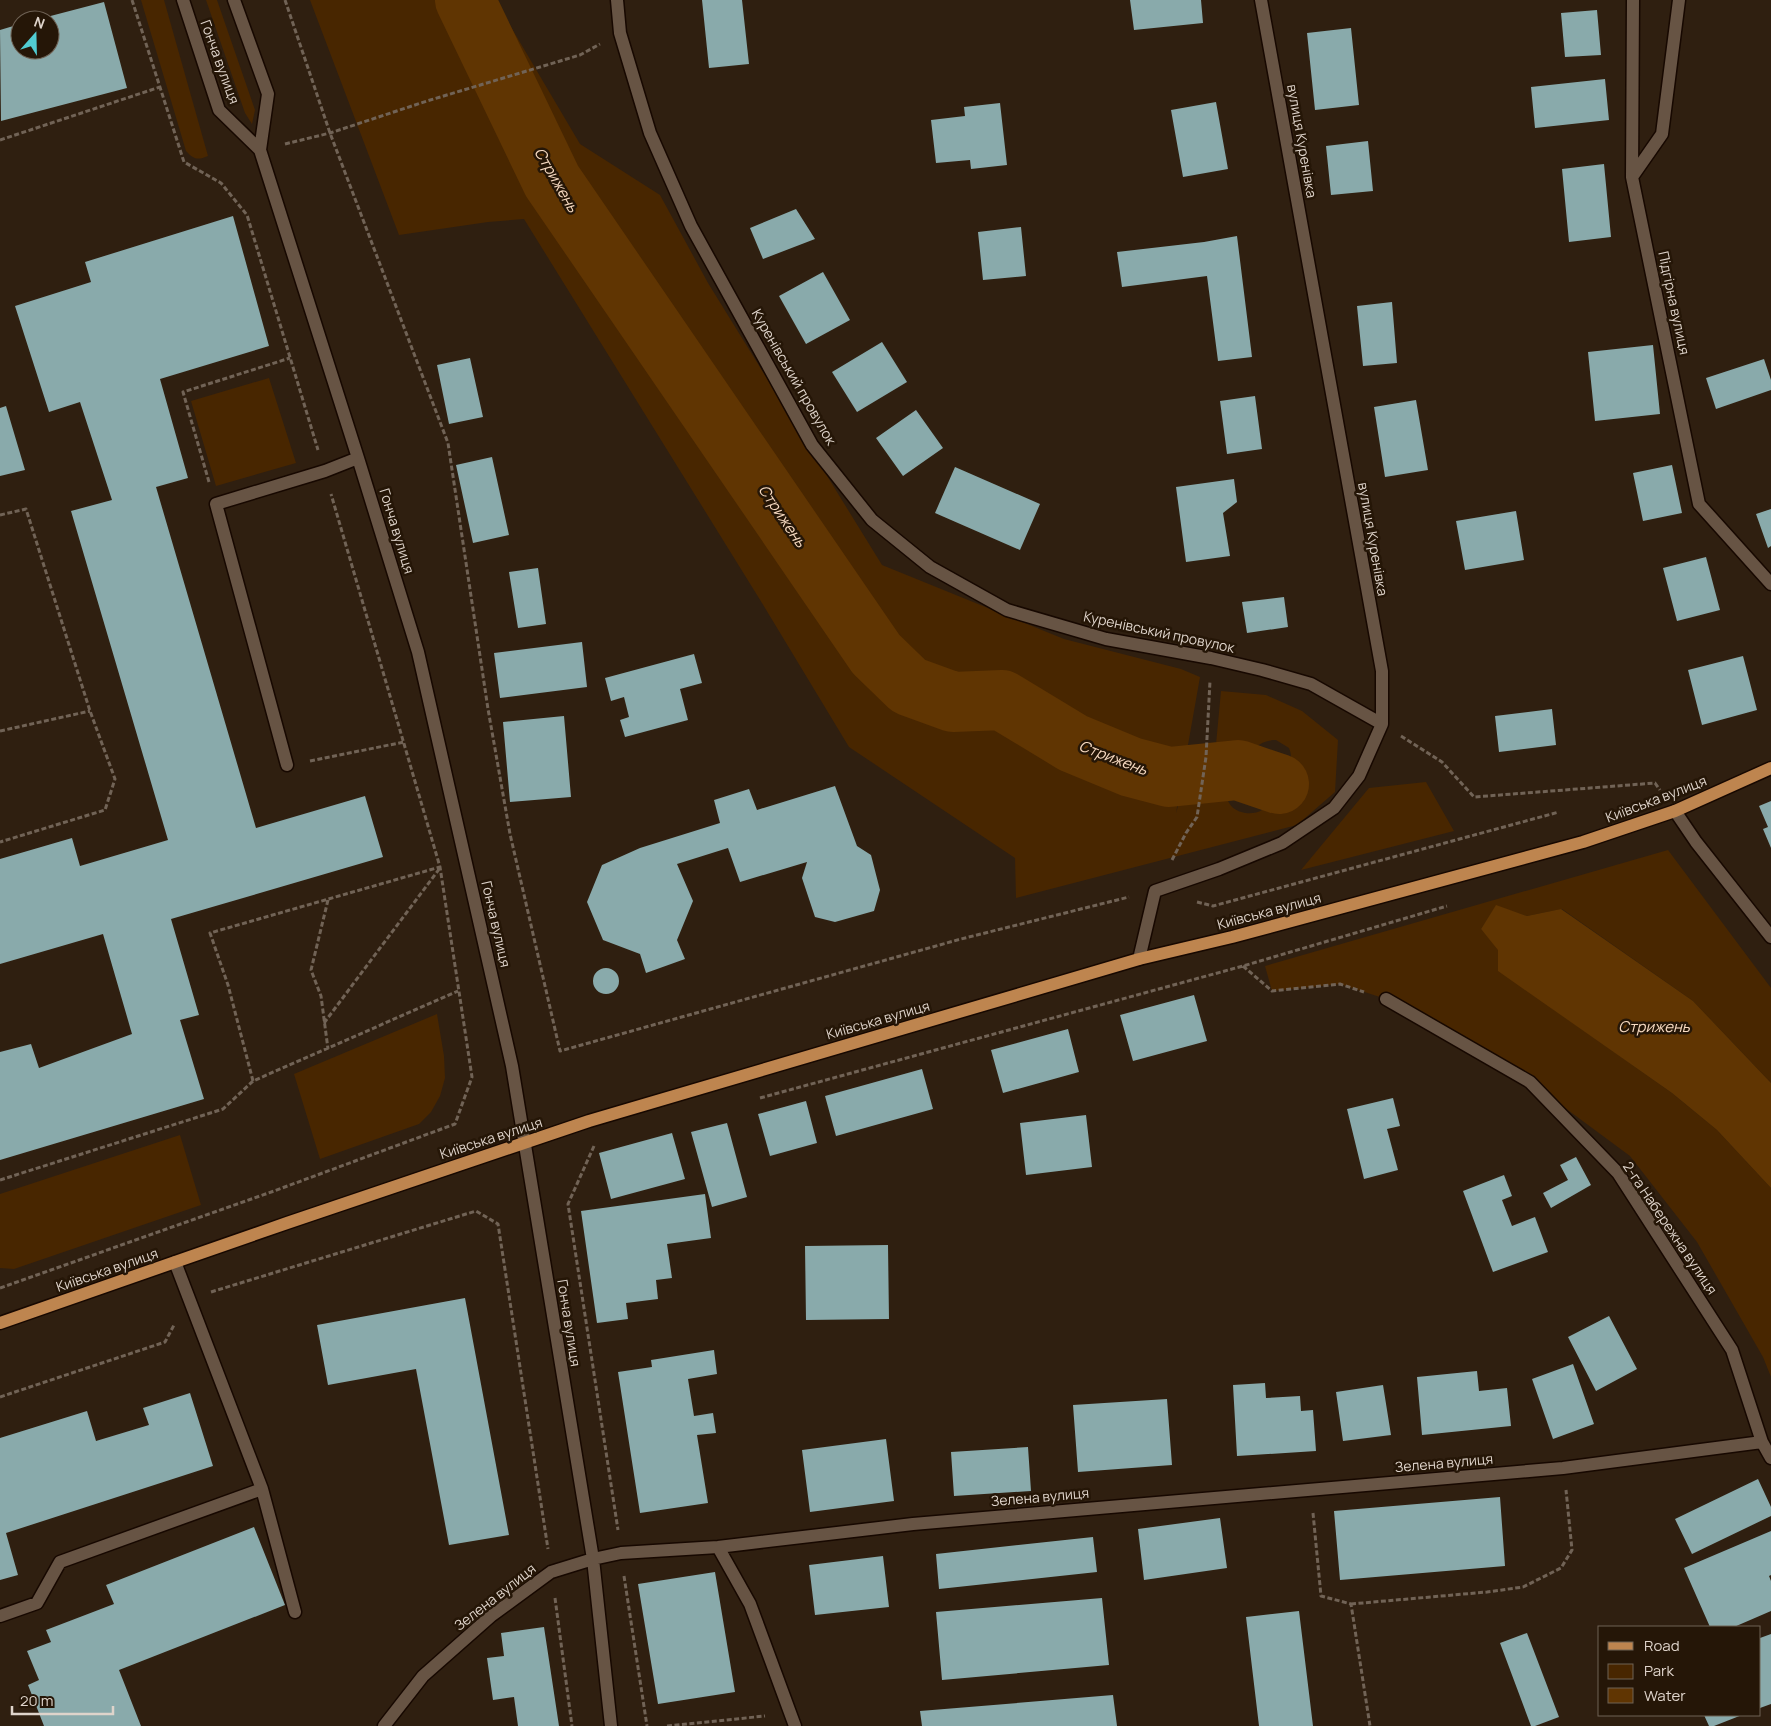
<svg xmlns="http://www.w3.org/2000/svg" width="1771" height="1726" font-family="Manrope,sans-serif">
	<style>
		.green { fill: #482600 }
		.water { fill: #603502 }
		.lines { fill: none; stroke-linecap: round; stroke-linejoin: round }
		.river { stroke: #603502; stroke-width: 60 }
		.building { fill: #89aaab }
		.minor-casing { stroke: #170800; stroke-width: 15 }
		.major-casing { stroke: #170800; stroke-width: 15 }
		.path { stroke: #716356; stroke-width: 3; stroke-dasharray: 5 2.5; stroke-linecap: butt }
		.minor { stroke: #675444; stroke-width: 12 }
		.major { stroke: #be854f; stroke-width: 12 }
		.labels { text-anchor: middle; stroke-width: 5; stroke-linejoin: round; paint-order: stroke }
		.street-label { font-size: 14px; fill: #dfd4cb; stroke: #251607 }
		.water-label { font-size: 15px; font-style: italic; fill: #f9dcc3; stroke: #251607 }
	</style>
	<rect width="100%" height="100%" fill="#2f1f10"/>
	<path class="green" d="M141,0H164L208,156C198,160 194,160 186,151Z
		M206,0H217L255,110L252,124L245,113Z
		M310,0H495L580,144L660,195L708,283L882,565L1064,639L1181,669L1200,677L1176,813L1187,776L1230,780C1229,784 1227,788 1227,792C1225,811 1249,818 1262,810C1274,793 1298,769 1289,748L1276,740C1259,740 1252,750 1243,763L1215,755L1221,691L1266,695L1302,711L1338,740L1335,792L1297,825L1016,898L1015,858L849,747L762,603L524,219L488,222L399,235Z
		M269,378L296,463L216,486L191,401Z
		M1426,782L1454,831L1301,870L1369,788Z
		M1668,850L1771,988V1083L1693,1001L1562,909L1527,916L1496,906L1481,929L1553,1009L1672,1093L1717,1130L1771,1188V1377L1763,1357L1697,1242L1630,1156L1530,1082L1386,999L1340,984L1272,991L1265,966Z
		M437,1014L444,1056L445,1078L440,1096L431,1112L419,1124L320,1159L294,1074Z
		M180,1135L201,1205L14,1269L0,1268V1194Z"/>
	<path class="water" d="M1496,905L1527,916L1561,909L1693,1001L1771,1083V1188L1717,1130L1672,1093L1498,971V950L1481,929Z"/>
	<g class="lines">
		<path class="river" d="M465,0L552,181L876,654L909,686L953,702L1002,700L1073,743L1131,767L1169,777L1238,770L1279,784"/>
	</g>
	<path class="building" d="M702,0H742L749,64L709,68Z
		M1130,0H1201L1203,23L1134,30Z
		M104,2L127,88L1,121L0,30L20,24V50H50V20L39,19Z
		M1597,10L1601,55L1565,57L1561,13Z
		M1351,28L1359,105L1315,110L1307,33Z
		M1605,79L1609,120L1535,128L1531,87Z
		M1216,102L1228,169L1183,177L1171,110Z
		M1000,103L1007,165L971,169L970,160L936,163L931,120L965,116L964,107Z
		M1368,141L1373,191L1331,195L1326,146Z
		M1604,164L1611,237L1569,242L1562,169Z
		M796,209L815,239L763,259L750,228Z
		M233,216L269,346L160,379L188,478L156,487L256,828L365,796L383,857L171,919L199,1015L180,1020L204,1099L0,1160V1052L31,1044L39,1068L132,1034L103,934L0,964V859L72,838L80,866L168,840L71,511L112,500L80,402L49,412L15,306L91,282L85,262Z
		M1021,227L1026,276L983,280L978,232Z
		M1237,236L1252,357L1218,361L1207,276L1122,287L1117,252L1204,242Z
		M823,272L850,320L806,344L779,296Z
		M1392,302L1397,363L1363,366L1357,306Z
		M882,342L907,382L857,412L832,372Z
		M1653,345L1660,414L1595,421L1588,352Z
		M470,358L483,417L449,424L437,365Z
		M1764,359L1771,380V390L1716,409L1706,378Z
		M1255,396L1262,449L1227,454L1220,401Z
		M1416,400L1428,470L1385,477L1374,407Z
		M6,406L25,470L0,476V408Z
		M916,410L943,448L903,476L876,438Z
		M492,457L509,535L473,543L456,465Z
		M1672,465L1682,513L1643,521L1633,473Z
		M955,467L1040,504L1020,550L935,513Z
		M1234,479L1237,502L1223,513L1230,556L1186,562L1176,487Z
		M1771,509V546L1768,548L1756,514Z
		M1516,511L1524,560L1465,570L1456,521Z
		M1706,557L1720,610L1677,621L1663,568Z
		M538,568L546,624L518,628L509,572Z
		M1284,597L1288,627L1247,633L1242,602Z
		M582,642L587,687L500,698L494,653Z
		M694,654L702,683L680,689L688,720L625,737L620,720L629,717L624,697L611,701L605,678Z
		M1743,656L1757,710L1702,725L1688,670Z
		M1552,709L1556,745L1499,752L1495,716Z
		M564,716L571,797L510,802L503,722Z
		M835,786L857,846L871,855L880,890L874,911L835,922L815,917L802,878L807,862L740,882L728,848L677,864L693,901L677,940L685,959L646,973L640,954L603,940L587,902L602,865L640,848L720,823L714,800L749,789L757,810Z
		M1771,801V848L1763,829L1768,827L1759,806Z
		M593 981a13 13 0 1 1 26 0a13 13 0 1 1-26 0Z
		M1194,995L1207,1041L1133,1061L1120,1015Z
		M1068,1029L1079,1072L1003,1093L991,1050Z
		M922,1069L933,1109L836,1136L825,1096Z
		M1393,1098L1400,1126L1387,1129L1398,1170L1364,1179L1347,1109Z
		M806,1101L817,1143L770,1156L758,1114Z
		M1086,1115L1092,1167L1026,1175L1020,1123Z
		M727,1123L747,1197L712,1207L691,1132Z
		M672,1133L685,1179L611,1199L599,1153Z
		M1576,1157L1591,1185L1551,1208L1543,1193L1568,1180L1560,1165Z
		M1504,1175L1512,1196L1502,1200L1512,1226L1535,1217L1548,1252L1493,1272L1463,1191Z
		M705,1194L711,1238L667,1244L672,1278L656,1280L658,1299L626,1303L628,1319L597,1323L581,1211Z
		M888,1245L889,1319L806,1320L805,1246Z
		M465,1298L509,1535L449,1545L416,1369L328,1385L317,1325Z
		M1609,1316L1637,1369L1596,1391L1568,1337Z
		M714,1350L717,1374L688,1379L694,1416L713,1413L716,1433L697,1435L708,1503L640,1513L618,1372L652,1367L651,1360Z
		M1573,1364L1594,1424L1553,1439L1532,1379Z
		M1477,1371L1479,1391L1507,1388L1511,1426L1422,1435L1417,1377Z
		M1265,1383L1266,1398L1300,1396L1301,1411L1313,1410L1316,1451L1237,1456L1233,1385Z
		M1383,1385L1391,1435L1343,1441L1336,1392Z
		M190,1393L213,1466L6,1533L18,1575L0,1580V1438L87,1411L96,1441L149,1425L143,1408Z
		M1167,1399L1172,1465L1078,1472L1073,1405Z
		M886,1439L894,1501L810,1512L802,1450Z
		M1028,1447L1031,1491L954,1496L951,1452Z
		M1758,1479L1771,1507V1516L1692,1554L1675,1519Z
		M1500,1497L1505,1566L1340,1580L1334,1511Z
		M1220,1518L1227,1568L1144,1580L1138,1529Z
		M254,1527L285,1605L119,1670L141,1726H44L28,1685L39,1680L27,1651L51,1642L46,1630L114,1604L106,1585Z
		M1771,1531V1575L1769,1576L1771,1581V1611L1734,1627H1710L1684,1568Z
		M1093,1537L1097,1572L939,1589L936,1554Z
		M883,1556L889,1607L815,1615L809,1565Z
		M715,1572L735,1692L658,1704L638,1584Z
		M1102,1598L1109,1665L942,1680L936,1612Z
		M1299,1611L1313,1726H1259L1246,1617Z
		M544,1627L559,1726H518L514,1697L493,1700L487,1658L504,1656L501,1633Z
		M1527,1633L1559,1717L1535,1726H1531L1500,1643Z
		M1771,1634V1704L1760,1708V1638Z
		M1113,1695L1117,1726H922L920,1711Z
		M1704,1715H1742L1714,1726H1709Z"/>
	<g class="lines">
		<defs>
			<path id="minor" d="M183,0L219,110L260,150L358,458L418,652L512,1066L593,1559L611,1726
				M234,0L268,94L260,150
				M617,0L620,33L650,133L691,226L812,445L872,520L930,567L1007,610L1106,639L1211,658L1262,670L1311,684L1382,724
				M1633,0L1632,177L1699,504L1771,584
				M1632,177L1662,134L1679,0
				M287,765L216,504L325,471L358,458
				M1675,811L1696,842L1771,937
				M1139,959L1155,891L1219,869L1282,843L1334,808L1359,776L1382,724V671L1261,0
				M1386,999L1530,1082L1618,1173L1732,1350L1762,1442L1771,1458
				M262,1489L295,1612
				M718,1547L750,1604L795,1726
				M0,1616L37,1603L60,1562L262,1489L175,1262
				M384,1726L423,1676L491,1616L551,1572L593,1559L621,1553L718,1547L913,1524L1563,1468L1762,1442"/>
			<path id="major" d="M0,1323L287,1223L589,1121L1139,959L1232,937L1583,842L1675,811L1771,768"/>
		</defs>
		<use href="#minor" class="minor-casing"/>
		<use href="#major" class="major-casing"/>
		<path class="path" d="M132,0L184,162L221,183L247,215L318,450
			M285,0L330,133L448,443L488,709L510,834L560,1051L961,939L1129,897
			M0,140L160,87
			M285,144L330,133L427,101L580,55L600,44
			M209,482L183,392L290,358
			M0,515L26,509L90,711L115,779L105,810L0,842
			M0,731L90,711
			M1401,736L1442,762L1474,797L1655,783L1660,790
			M310,761L404,742
			M1172,860L1186,833L1197,817L1206,757L1210,681
			M328,900L311,970L321,996L328,1049
			M1197,902L1213,906L1559,812
			M1243,966L1272,991L1340,984L1364,992
			M324,1023L440,868
			M253,1081L228,985L210,933L440,867
			M760,1098L1243,966L1447,906
			M594,1146L568,1204L618,1530
			M0,1180L223,1109L253,1081L458,991
			M0,1288L274,1191L455,1124L472,1077L440,867L331,494
			M211,1292L476,1211L498,1224L548,1549
			M0,1397L165,1342L174,1325
			M1313,1513L1321,1596L1351,1604L1370,1726
			M624,1576L647,1726
			M555,1598L572,1726
			M1351,1604L1487,1592L1523,1587L1561,1568L1572,1550L1566,1490
			M667,1726L765,1716"/>
		<use href="#minor" class="minor"/>
		<use href="#major" class="major"/>
	</g>
	<g class="labels">
		<g class="street-label">
			<text transform="translate(220 62) rotate(70)" y="5">Гонча вулиця</text>
			<text transform="translate(1302 141) rotate(80)" y="5">вулиця Куренівка</text>
			<text transform="translate(1674 303) rotate(78)" y="5">Підгірна вулиця</text>
			<text transform="translate(794 377) rotate(60)" y="5">Куренівський провулок</text>
			<text transform="translate(397 531) rotate(73)" y="5">Гонча вулиця</text>
			<text transform="translate(1373 539) rotate(80)" y="5">вулиця Куренівка</text>
			<text transform="translate(1159 632) rotate(12)" y="5">Куренівський провулок</text>
			<text transform="translate(1656 799) rotate(-21)" y="5">Київська вулиця</text>
			<text transform="translate(1269 911) rotate(-15)" y="5">Київська вулиця</text>
			<text transform="translate(496 924) rotate(77)" y="5">Гонча вулиця</text>
			<text transform="translate(878 1020) rotate(-16)" y="5">Київська вулиця</text>
			<text transform="translate(491 1138) rotate(-18)" y="5">Київська вулиця</text>
			<text transform="translate(1670 1228) rotate(56)" y="5">2-га Набережна вулиця</text>
			<text transform="translate(107 1270) rotate(-19)" y="5">Київська вулиця</text>
			<text transform="translate(569 1323) rotate(81)" y="5">Гонча вулиця</text>
			<text transform="translate(1444 1463) rotate(-5)" y="5">Зелена вулиця</text>
			<text transform="translate(1040 1497) rotate(-5)" y="5">Зелена вулиця</text>
			<text transform="translate(495 1597) rotate(-38)" y="5">Зелена вулиця</text>
		</g>
		<g class="water-label">
			<text transform="translate(556 180) rotate(60)" y="5">Стрижень</text>
			<text transform="translate(782 516) rotate(56)" y="5">Стрижень</text>
			<text transform="translate(1113 758) rotate(21)" y="5">Стрижень</text>
			<text x="1654" y="1032">Стрижень</text>
		</g>
	</g>
	<rect x="1598" y="1626" width="162" height="90" fill="#251607" stroke="#6f6255"/>
	<rect x="1608" y="1642" width="25" height="8" fill="#be854f" stroke="#6f6255"/>
	<text x="1644" y="1651" font-size="15" fill="#dfd4cb">Road</text>
	<rect x="1608" y="1664" width="25" height="15" fill="#482600" stroke="#6f6255"/>
	<text x="1644" y="1676" font-size="15" fill="#dfd4cb">Park</text>
	<rect x="1608" y="1688" width="25" height="15" fill="#603502" stroke="#6f6255"/>
	<text x="1644" y="1701" font-size="15" fill="#dfd4cb">Water</text>
	<g transform="translate(35 35) rotate(20)"><circle r="24" fill="#251607" stroke="#6f6255"/>
	<path d="M0-4L9 19L0 12L-9 19Z" fill="#51ccd2"/>
	<text y="-8" font-size="14" font-weight="bold" text-anchor="middle" fill="#dfd4cb">N</text>
	</g>
	<path d="M12 1706v8h101v-8" fill="none" stroke="#dfd4cb" stroke-width="2.5"/>
	<text x="20" y="1706" font-size="15" fill="#dfd4cb" stroke="#251607" stroke-width="4" paint-order="stroke">20 m</text>
</svg>
